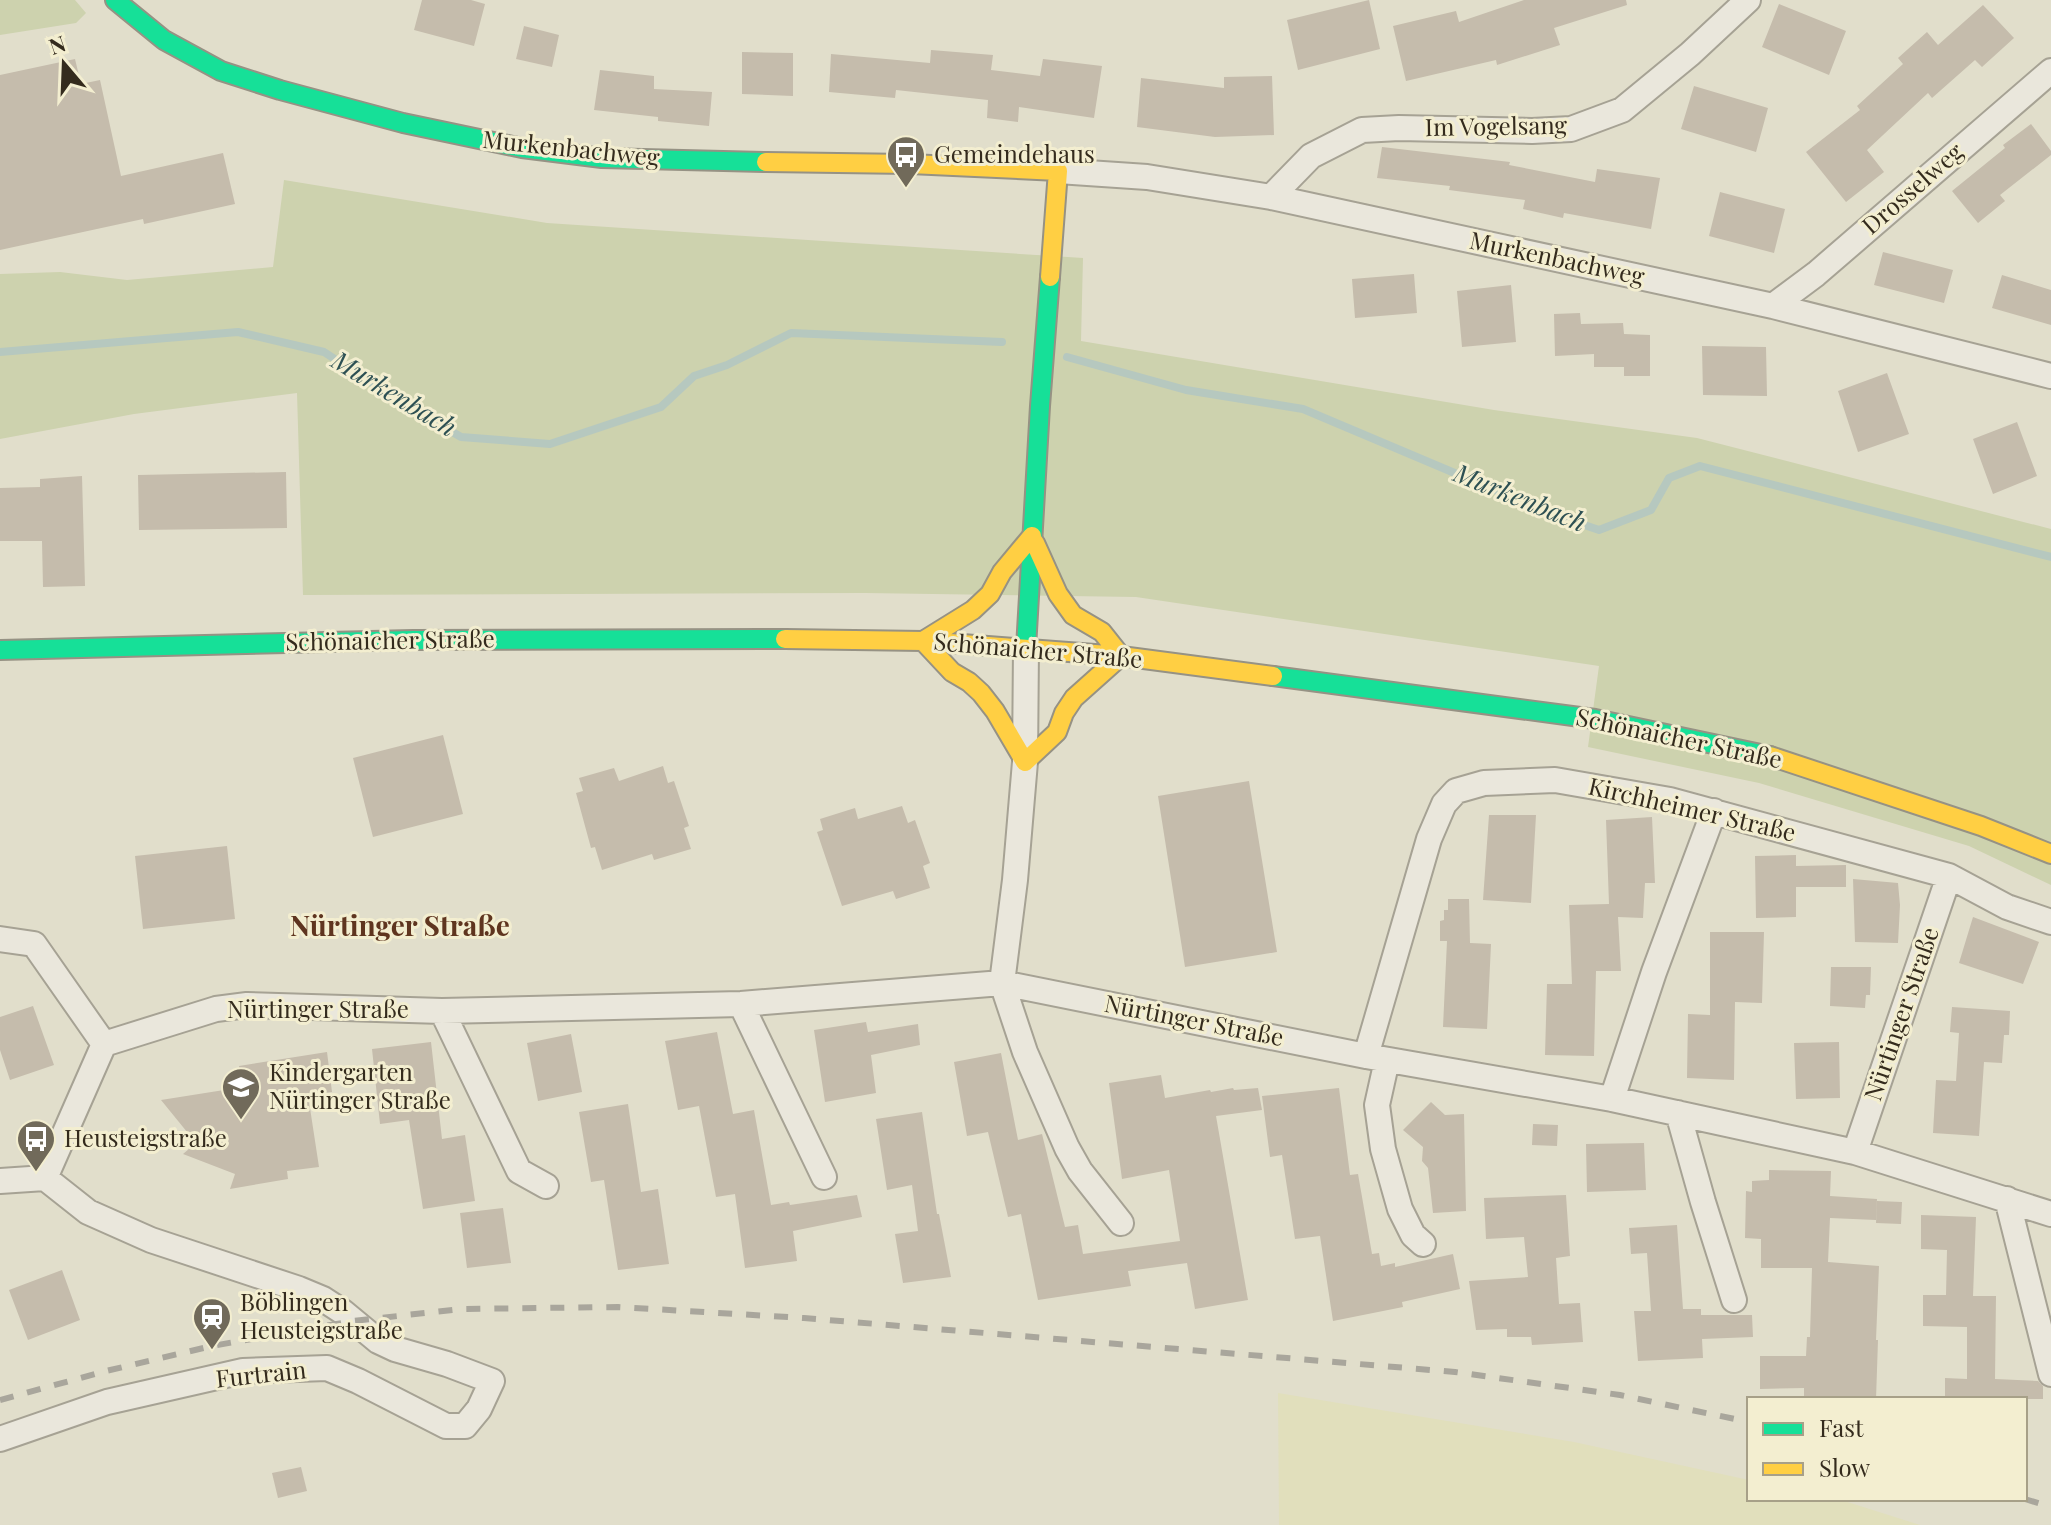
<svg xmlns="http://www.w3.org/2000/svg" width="2051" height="1525" font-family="'Playfair Display',serif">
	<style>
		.farmland { fill: #e1dfbc }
		.green { fill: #cdd2ae }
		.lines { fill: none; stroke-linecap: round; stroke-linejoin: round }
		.stream { stroke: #b6c8bf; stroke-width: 8 }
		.building { fill: #c5bcac }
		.street-casing { stroke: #a6a294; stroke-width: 28 }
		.fast-casing { stroke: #969284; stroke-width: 22 }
		.slow-casing { stroke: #969284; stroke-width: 22 }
		.street { stroke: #eae7dc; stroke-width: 24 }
		.fast { stroke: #16e098; stroke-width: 18 }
		.slow { stroke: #ffcf43; stroke-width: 18 }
		.rail { stroke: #a9a69c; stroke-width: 6; stroke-dasharray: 14 14; stroke-linecap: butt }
		.labels { text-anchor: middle; stroke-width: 6; stroke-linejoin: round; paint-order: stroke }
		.street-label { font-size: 24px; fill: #342b1d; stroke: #f3eed0 }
		.poi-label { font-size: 24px; fill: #342b1d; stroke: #f3eed0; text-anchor: start }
		.water-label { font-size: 26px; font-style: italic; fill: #2d5053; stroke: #f3eed0 }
		.quarter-label { font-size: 28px; font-weight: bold; fill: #5f351f; stroke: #f3eed0 }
	</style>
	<rect width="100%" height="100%" fill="#e1decb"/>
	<path class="farmland" d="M1278,1393L1574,1442L1749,1480V1499H1838L1920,1525H1279Z"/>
	<path class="green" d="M0,0H75L86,13L76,23L0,35Z
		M284,180L547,223L1083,258L1081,341L1494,410L1697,438L2051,529V885L1969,846L1759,783L1588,747L1599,666L1136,597L865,593L303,595L297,393L134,414L0,439V274L60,272L127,280L273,267Z"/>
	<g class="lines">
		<path class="stream" d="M0,352L238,332L324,352L399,401L461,437L550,444L661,407L694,376L727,365L791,333L1002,342
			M1067,357L1186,390L1303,409L1552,514L1599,530L1651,510L1669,478L1700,466L2051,557"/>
	</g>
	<path class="building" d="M422,0H471L485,4L474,46L414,30Z
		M1369,0L1380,49L1298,70L1287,20Z
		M1524,0H1626L1627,5L1554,28L1560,45L1497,65L1496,60L1406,81L1393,26L1456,11L1459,22Z
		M1779,4L1846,31L1829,75L1762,47Z
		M1983,5L2014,38L1982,67L1975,60L1932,98L1928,93L1867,150L1884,172L1846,202L1806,152L1860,110L1857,106L1903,64L1898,58L1927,32L1938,45Z
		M524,26L559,35L552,67L516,59Z
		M931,50L993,55L991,70L1040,76L1043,59L1102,66L1094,118L1019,107L1018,122L987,118L988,100L896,90L895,98L829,92L831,54L930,63Z
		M742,52L793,53V96L742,94Z
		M75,59L81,84L100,80L121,176L223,153L235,204L144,224L143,219L0,250V75Z
		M600,70L654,76V89L712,92L709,126L658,121V117L594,110Z
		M1272,76L1274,135L1215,137L1137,127L1141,78L1224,88V77Z
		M1694,86L1768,108L1756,152L1681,129Z
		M2031,124L2051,151V155L2000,195L2005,201L1978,223L1952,191L2005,148L2003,145Z
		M1382,147L1510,162L1509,165L1595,182L1597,169L1660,178L1651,229L1564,213L1563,218L1523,209L1525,200L1449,190L1450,186L1377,178Z
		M1720,192L1785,209L1774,253L1709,236Z
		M1883,252L1953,270L1944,303L1874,285Z
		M1414,274L1417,313L1355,318L1352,279Z
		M2002,275L2051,290V325L1992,308Z
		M1511,285L1516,342L1462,347L1457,291Z
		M1580,313L1581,324L1623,323L1624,334L1650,335V376H1624V367H1594V354L1555,356L1554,314Z
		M1702,346L1766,347L1767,396L1703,395Z
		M1887,373L1909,434L1858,452L1838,391Z
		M2017,422L2037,476L1993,494L1973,439Z
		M286,472L287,528L139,530L138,475Z
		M82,476L85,586L43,587L42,541H0V488L40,487V479Z
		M443,735L463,814L373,837L353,758Z
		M663,766L668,783L674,781L689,826L684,828L691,849L654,860L652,854L602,870L595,847L591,848L576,793L583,791L579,778L614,768L619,781Z
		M1249,781L1277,952L1185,967L1158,796Z
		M902,806L908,823L915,820L930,863L923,866L930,888L896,899L893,891L842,906L817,832L823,830L820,819L855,808L858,819Z
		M1489,815H1536L1531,903L1483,900Z
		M1652,817L1655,883H1645L1643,918L1618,917L1621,971H1596L1594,1056L1545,1055L1547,984H1572L1569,905L1609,904L1606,820Z
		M227,846L235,919L143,929L135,856Z
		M1796,855V866L1846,865V887H1796V917L1756,918L1755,856Z
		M1853,879L1898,883L1900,905L1898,943L1855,942Z
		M1448,899H1469L1470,943L1491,944L1487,1029L1443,1027L1447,941H1440V921L1444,920V910H1448Z
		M1973,917L2039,942L2023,984L1959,963Z
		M1710,932H1764L1762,1003L1735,1002L1734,1080L1687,1078L1688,1014L1710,1015Z
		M1831,967H1871L1870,995H1866L1865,1008L1830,1006Z
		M33,1006L54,1065L10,1080L0,1050V1017Z
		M1952,1007L2010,1011L2009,1035H2004L2002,1063L1984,1062L1979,1136L1933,1133L1936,1080L1956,1081L1959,1033L1950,1032Z
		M866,1022L868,1032L918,1024L920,1045L871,1055L876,1093L825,1102L814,1030Z
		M717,1032L733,1114L754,1110L771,1205L789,1202L790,1205L857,1195L862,1217L793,1231L797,1261L745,1268L735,1194L716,1197L699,1106L678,1110L665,1041Z
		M571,1034L582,1092L538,1101L527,1043Z
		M431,1042L442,1139L465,1135L475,1201L423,1209L409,1120L380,1124L372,1049Z
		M1839,1042L1840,1098L1796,1099L1794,1043Z
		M327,1052L332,1092L308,1095L319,1167L287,1171L288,1179L230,1189L235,1174L183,1154L196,1143L161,1100L243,1087L239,1066Z
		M1001,1053L1018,1140L1042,1134L1065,1227L1078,1225L1083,1254L1180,1241L1169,1170L1122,1179L1109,1083L1161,1075L1165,1098L1210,1090L1211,1092L1233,1088L1234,1090L1258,1088L1262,1110L1216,1116L1248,1300L1195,1309L1187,1263L1128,1271L1131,1286L1038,1300L1021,1214L1008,1217L988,1132L967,1136L954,1062Z
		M1339,1088L1350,1175L1358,1174L1372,1254L1379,1253L1381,1266L1395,1263V1267L1453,1254L1460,1289L1402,1302L1403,1307L1333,1321L1320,1236L1295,1239L1282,1155L1270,1157L1262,1096Z
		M1431,1102L1445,1115L1464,1114L1466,1211L1433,1213L1428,1168L1422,1161L1423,1147L1403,1130Z
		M628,1104L641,1192L658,1189L669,1264L618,1270L604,1180L591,1182L579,1112Z
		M922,1112L937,1214H939L951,1277L903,1283L895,1234L918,1231L912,1185L887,1190L876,1119Z
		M1533,1124L1558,1125L1557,1146L1532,1145Z
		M1644,1143L1646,1190L1587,1192L1586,1144Z
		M1769,1170L1831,1171L1830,1196L1877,1199L1876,1220L1830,1218L1828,1262L1879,1266L1876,1340H1878L1876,1399H1804V1388L1760,1389V1356H1806L1807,1337H1810L1812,1268H1761V1239L1745,1238L1746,1191L1752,1192V1181L1769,1180Z
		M1566,1195L1570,1256L1556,1258L1559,1304L1580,1303L1583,1342L1532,1345L1531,1337H1507V1329L1476,1330L1469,1281L1528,1277L1524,1237L1486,1239L1484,1198Z
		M1877,1201L1902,1202L1901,1224L1876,1223Z
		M503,1208L511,1263L467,1268L460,1213Z
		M1921,1215L1976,1217L1973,1296H1996L1995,1379L2038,1381L2043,1386V1399H1945V1378L1967,1379V1327L1923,1326V1295H1946L1947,1250L1921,1249Z
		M1677,1225L1683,1309H1701V1315H1752L1753,1337L1702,1339L1703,1358L1638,1361L1634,1311H1651L1647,1253L1631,1254L1629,1228Z
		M62,1270L80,1320L28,1340L9,1290Z
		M301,1467L307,1491L278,1498L272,1473Z"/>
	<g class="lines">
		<defs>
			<path id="street" d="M1058,171L1147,177L1271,197L1773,306L2051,376
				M1271,197L1311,156L1362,130L1399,128L1532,131L1571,129L1622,110L1690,54L1748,0
				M1773,306L1816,274L2051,71
				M1026,648L1025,762L1015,880L1002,983L1025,1052L1067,1148L1080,1171L1121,1223
				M0,939L34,944L104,1044
				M741,1004L824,1177
				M442,1011L519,1171L546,1186
				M104,1044L216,1009L247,1005L442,1011L741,1004L1002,983L1366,1056L1612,1099L1855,1152L2051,1214
				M1366,1056L1429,839L1444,804L1456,791L1484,783L1555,780L1670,800L1949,876L2007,907L2051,922
				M1387,1060L1377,1105L1383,1149L1400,1209L1413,1235L1423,1244
				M1612,1099L1654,972L1714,811
				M1678,1113L1703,1202L1734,1300
				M1855,1152L1949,876
				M45,1178L104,1044
				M0,1181L45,1178L88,1212L151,1240L299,1289L323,1299L343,1312L378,1341L395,1349L447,1364L492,1381L479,1409L465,1426H446L358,1381L327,1368L243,1371L107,1402L0,1439
				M2007,1199L2051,1374"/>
			<path id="fast" d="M115,0L164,40L221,71L280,90L403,123L522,148L602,158L766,162
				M1026,648L1040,406L1050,277
				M0,650L413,640L785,639
				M1273,676L1595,719L1770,756"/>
			<path id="slow" d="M766,162L910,164L1058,171L1050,277
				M1035,543L1058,594L1073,615L1102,632L1121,656
				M785,639L923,641L1121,656L1273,676
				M923,641L952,672L969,682L981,693L995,711L1025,762L1057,732L1064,713L1074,698L1121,656
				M923,641L973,610L990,594L1002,572L1032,536
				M1770,756L1981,826L2051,854"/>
		</defs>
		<use href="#street" class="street-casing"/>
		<use href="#fast" class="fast-casing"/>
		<use href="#slow" class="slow-casing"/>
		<use href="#street" class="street"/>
		<use href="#fast" class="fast"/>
		<use href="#slow" class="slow"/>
		<path class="rail" d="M0,1400L106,1371L212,1346L353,1321L461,1309L618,1307L804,1318L1455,1372L1620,1395L1749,1422
			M2025,1499L2051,1507"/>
	</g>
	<defs>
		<symbol id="bus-pin" viewBox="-11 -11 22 30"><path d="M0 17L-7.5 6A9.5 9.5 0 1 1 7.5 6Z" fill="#716a5a" stroke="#f3eed0"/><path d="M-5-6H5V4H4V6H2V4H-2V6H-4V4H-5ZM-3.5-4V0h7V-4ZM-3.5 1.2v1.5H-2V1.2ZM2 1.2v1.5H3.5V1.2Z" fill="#fff"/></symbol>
		<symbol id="school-pin" viewBox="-11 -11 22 30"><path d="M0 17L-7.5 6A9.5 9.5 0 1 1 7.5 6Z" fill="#716a5a" stroke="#f3eed0"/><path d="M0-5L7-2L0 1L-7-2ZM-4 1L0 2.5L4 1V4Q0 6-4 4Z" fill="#fff"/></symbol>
		<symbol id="station-pin" viewBox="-11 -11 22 30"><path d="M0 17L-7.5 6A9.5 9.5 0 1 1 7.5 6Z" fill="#716a5a" stroke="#f3eed0"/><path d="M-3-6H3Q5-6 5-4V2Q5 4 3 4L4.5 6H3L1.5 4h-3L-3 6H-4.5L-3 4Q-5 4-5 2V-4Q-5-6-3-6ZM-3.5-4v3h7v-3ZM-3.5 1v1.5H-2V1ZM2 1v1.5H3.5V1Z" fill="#fff"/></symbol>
	</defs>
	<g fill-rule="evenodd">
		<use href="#bus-pin" x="884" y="133" width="44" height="60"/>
		<use href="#school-pin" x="219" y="1065" width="44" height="60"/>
		<use href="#bus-pin" x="14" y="1117" width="44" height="60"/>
		<use href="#station-pin" x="190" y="1295" width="44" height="60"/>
	</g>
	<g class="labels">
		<g class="street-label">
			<text transform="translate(1496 127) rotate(-1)" y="8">Im Vogelsang</text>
			<text transform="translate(571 149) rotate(6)" y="8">Murkenbachweg</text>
			<text transform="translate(1913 189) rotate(-41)" y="8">Drosselweg</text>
			<text transform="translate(1557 259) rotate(12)" y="8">Murkenbachweg</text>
			<text transform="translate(390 641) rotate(-1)" y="8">Schönaicher Straße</text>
			<text transform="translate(1038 651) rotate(5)" y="8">Schönaicher Straße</text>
			<text transform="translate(1679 739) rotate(12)" y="8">Schönaicher Straße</text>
			<text transform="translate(1692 810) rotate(13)" y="8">Kirchheimer Straße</text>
			<text x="318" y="1018">Nürtinger Straße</text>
			<text transform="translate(1902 1014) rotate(-71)" y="8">Nürtinger Straße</text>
			<text transform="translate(1194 1021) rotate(11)" y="8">Nürtinger Straße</text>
			<text transform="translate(261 1375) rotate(-6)" y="8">Furtrain</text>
		</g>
		<g class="poi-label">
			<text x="934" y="163">Gemeindehaus</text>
			<text x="269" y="1081">Kindergarten<tspan x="269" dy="28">Nürtinger Straße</tspan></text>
			<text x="64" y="1147">Heusteigstraße</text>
			<text x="240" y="1311">Böblingen<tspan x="240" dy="28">Heusteigstraße</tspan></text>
		</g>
		<g class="water-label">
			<text transform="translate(394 394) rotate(31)" y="9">Murkenbach</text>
			<text transform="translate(1520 498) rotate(22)" y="9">Murkenbach</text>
		</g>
		<g class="quarter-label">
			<text x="400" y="936">Nürtinger Straße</text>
		</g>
	</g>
	<rect x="1747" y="1397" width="280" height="104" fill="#f3eed0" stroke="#a7a088" stroke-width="2"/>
	<rect x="1763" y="1423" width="40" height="12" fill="#16e098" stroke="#a7a088" stroke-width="2"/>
	<text x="1819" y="1437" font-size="24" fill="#342b1d">Fast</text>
	<rect x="1763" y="1463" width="40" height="12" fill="#ffcf43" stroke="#a7a088" stroke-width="2"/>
	<text x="1819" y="1477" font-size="24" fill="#342b1d">Slow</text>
	<g transform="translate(64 64) rotate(341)" stroke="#f3eed0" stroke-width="6" paint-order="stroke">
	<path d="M0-6L14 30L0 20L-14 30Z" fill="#342b1d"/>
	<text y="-12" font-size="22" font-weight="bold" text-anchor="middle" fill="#342b1d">N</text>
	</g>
</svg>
